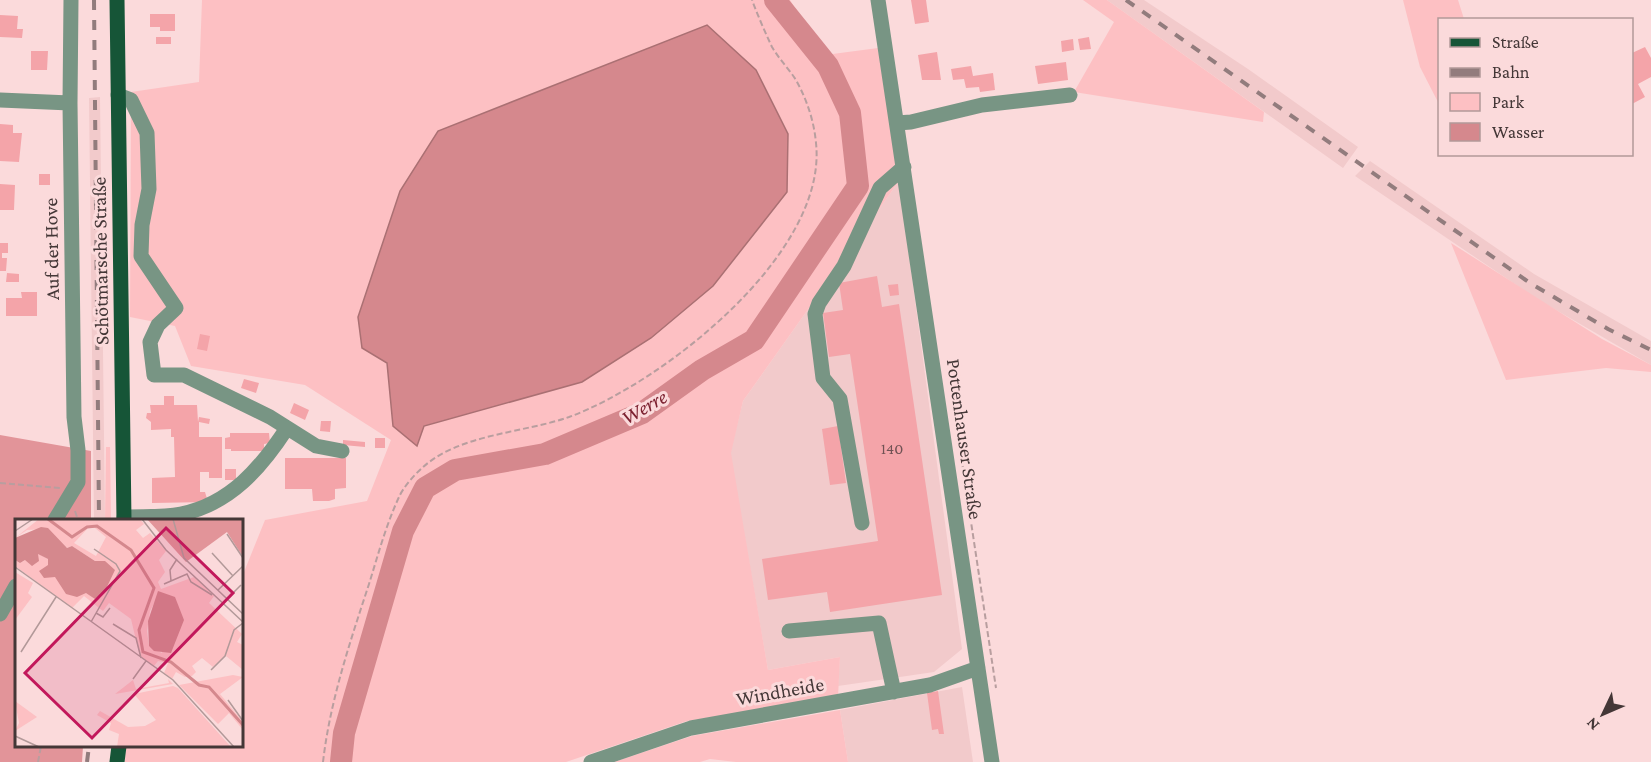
<svg xmlns="http://www.w3.org/2000/svg" width="1651" height="762" font-family="'Crimson Pro',serif">
	<style>
		.built { fill: #f2cacb }
		.green { fill: #fdc0c3; fill-rule: evenodd }
		.forest { fill: #e29499 }
		.water { fill: #d5888d; stroke: #aa7073; stroke-width: 1.5 }
		.lines { fill: none; stroke-linecap: round; stroke-linejoin: round }
		.river { stroke: #d5888d; stroke-width: 22 }
		.building { fill: #f4a4a9 }
		.path { stroke: #b89e9f; stroke-width: 2; stroke-dasharray: 6 3; stroke-linecap: butt }
		.minor { stroke: #789584; stroke-width: 15 }
		.major { stroke: #165537; stroke-width: 15 }
		.rail { stroke: #927c7d; stroke-width: 4; stroke-dasharray: 10 10; stroke-linecap: butt }
		.labels { text-anchor: middle; stroke-width: 6; stroke-linejoin: round; paint-order: stroke }
		.number-label { font-size: 16px; fill: #705254 }
		.street-label { font-size: 20px; fill: #443737; stroke: #fbdadb }
		.water-label { font-size: 21px; font-style: italic; fill: #7c2130; stroke: #fbdadb }
		.inset-river { fill: none; stroke: #d5888d; stroke-width: 3 }
		.inset-road { fill: none; stroke: #b29999; stroke-width: 1.5 }
		.view { fill: #c2185b; fill-opacity: 0.15; stroke: #c2185b; stroke-width: 3 }
		.inset-edge { fill: none; stroke: #443737; stroke-width: 3 }
	</style>
	<rect width="100%" height="100%" fill="#fbdadb"/>
	<path class="built" d="M1107,0H1144L1248,69L1358,147L1343,168Z
		M100,97L105,520H94L89,98Z
		M1370,161L1534,274L1651,341V365L1537,299L1355,176Z
		M899,181L962,649L934,672L838,686L840,657L768,670L730,453L743,401Z
		M962,687L973,762H848L840,710Z"/>
	<path class="green" d="M202,0H790L825,55L878,48L899,181L743,401L731,453L768,670L840,657L838,697L687,721L566,762H125L126,746H242V577L265,520L367,501L391,440L305,385L191,366L175,326L130,317L131,92L199,82ZM387,362L582,382L424,426H393Z
		M1083,0H1107L1264,112L1263,122L1074,92L1114,22Z
		M1403,0H1458L1464,19L1440,20L1439,104L1420,67Z
		M1451,243L1602,339L1651,365V372L1606,368L1506,380Z
		M106,447H110L111,520H105Z
		M840,710L848,762H736L710,759L700,762H614L692,736Z"/>
	<path class="forest" d="M0,435L91,451V520H16V746H83L82,762H0Z"/>
	<path class="water" d="M707,25L756,70L788,134L787,192L713,286L651,338L582,382L424,426L417,446L393,426L387,363L362,348L358,317L400,191L438,131Z"/>
	<g class="lines">
		<path class="river" d="M341,762L344,733L403,531L425,488L455,470L545,454L642,413L702,370L754,340L858,186L850,113L828,66L775,0"/>
	</g>
	<path class="building" d="M911,0H926L929,22L915,24Z
		M150,14H175V31H160V27H150Z
		M0,15L18,16L17,29H23L22,38L0,37Z
		M156,37H171V44H156Z
		M1089,37L1091,49L1080,50L1078,39Z
		M1073,39L1074,50L1062,52L1061,41Z
		M1645,47L1651,58V77L1638,84L1645,97L1632,104V53Z
		M31,51H48L47,70H31Z
		M937,52L941,80H922L918,55Z
		M1066,62L1068,80L1038,84L1035,66Z
		M971,66L973,76L993,73L995,90L980,92L979,87L966,88L964,79L953,80L951,69Z
		M0,124L13,125V133H22L19,162L0,161Z
		M39,174H50V185H39Z
		M0,184L15,185L14,210H0Z
		M0,243H8V253H2V258H7L6,271H0Z
		M7,273L19,274V282H6Z
		M877,276L882,307L899,304L942,595L830,612L827,592L768,600L762,559L878,541L850,354L829,357L823,313L843,310L839,283Z
		M898,284L899,295L890,296L888,285Z
		M21,292H37V316H6V298H22Z
		M200,334L210,336L207,351L197,349Z
		M244,379L259,383L256,393L241,388Z
		M164,396H174V405H197L198,422L199,417L210,419L209,424L199,422V437H222V478H209V472H200V492H205L208,502L152,503V478L175,477L174,437H171V429L151,430V422L146,418L147,413H151L150,405H164Z
		M294,403L309,410L305,420L290,413Z
		M321,421H331L330,432L320,431Z
		M838,426L846,483L830,485L822,429Z
		M230,433H269L270,443L264,444V451H231V449H225V438L230,437Z
		M375,438H385V448H375Z
		M343,440L365,442V447L343,445Z
		M285,458H346V488L335,489V499L329,501H313L312,489H285Z
		M225,469H236V480H225Z
		M938,691L944,734H939L938,729L932,730L927,693Z"/>
	<g class="lines">
		<path class="path" d="M962,462L996,688
			M0,483L60,488
			M75,511L78,520
			M38,762L41,746
			M323,762C330,701 350,642 369,584C378,555 386,525 399,497C403,488 413,476 421,469C457,434 524,433 569,417C662,383 828,254 816,143C814,121 807,100 796,80C789,69 779,59 772,47C765,32 758,16 752,0"/>
		<path class="minor" d="M878,0L992,762
			M118,95L131,100L147,133L149,189L142,225L141,256L176,308L158,325L150,342L154,375H184L270,417L316,446L342,451
			M0,100L70,103
			M897,123L911,122L982,105L1070,95
			M124,517C143,516 163,518 181,514C230,504 261,468 287,428
			M55,520L78,482V450L74,417L70,103L71,0
			M862,523L840,399L823,378L815,314L819,303L844,266L880,188L904,167
			M0,614L16,586
			M789,631L879,623L894,692
			M591,762L691,728L930,685L978,668"/>
		<path class="major" d="M117,0L124,520
			M117,762L119,746"/>
		<path class="rail" d="M94,0L99,520
			M1126,0L1530,283L1608,329L1651,350
			M87,762L89,746"/>
	</g>
	<g class="labels">
		<g class="number-label">
			<text x="892" y="454">140</text>
		</g>
		<g class="street-label">
			<text transform="translate(51 249) rotate(-91)" y="7">Auf der Hove</text>
			<text transform="translate(100 261) rotate(-91)" y="7">Schötmarsche Straße</text>
			<text transform="translate(965 439) rotate(82)" y="7">Pottenhauser Straße</text>
			<text transform="translate(780 691) rotate(-10)" y="7">Windheide</text>
		</g>
		<g class="water-label">
			<text transform="translate(644 407) rotate(-30)" y="7">Werre</text>
		</g>
	</g>
	<g transform="translate(15 519)">
		<rect width="228" height="228" fill="#fbdadb"/>
		<path d="M24,0H125L129,5L121,11L128,19L135,14L151,32L144,41L150,53L143,63L146,70L179,58L199,77L194,84L227,115L222,123L228,126V151L211,137L198,148L187,139L177,147L181,153L177,157L170,158L161,153L157,160L149,154L153,144L143,142L139,147L125,138L116,100L94,84L88,92L69,77L57,89L0,47V41L5,44L22,34L33,40V46L80,42L57,27L52,29L30,10L12,11L0,19ZM73,9H80L91,18L81,37L59,24ZM144,75L153,77L147,134L134,127L132,112L135,92ZM0,53L18,64L13,74L17,78L0,101ZM218,156L228,158L205,175L228,203V211L214,194L203,205L164,166ZM153,160L158,165L100,175L118,161L121,170L154,164ZM158,167L163,169L216,228H102L104,215L94,211L96,204L82,196L85,192L113,208L130,207L141,201L119,175ZM0,182L22,198L0,212L4,204Z" fill="#fdc0c3" fill-rule="evenodd"/>
		<path d="M132,0H228V38L212,13L171,43Z" fill="#e29499"/>
		<path d="M26,8L33,9L52,29L57,27L80,42H90L100,51L90,72L80,80L71,74L62,78L51,75L40,58L29,59L24,52L33,46V40L23,35L24,42L17,47L10,41L5,44L0,41V19ZM143,72L160,78L169,101L156,134L139,132L134,127L133,102Z" fill="#d5888d"/>
		<path class="inset-river" d="M33,0L57,18L72,8L82,7L116,31L139,69L124,111L128,133L156,143L184,166L194,168L228,206"/>
		<path class="inset-road" d="M127,0L151,31L228,103M158,0L169,39L228,95M0,12L18,0M212,15L228,39M197,34L218,57M0,48L158,161L219,228M156,62L155,51L162,40M149,65L172,55L176,63L197,76M203,71L228,47M212,80L226,66M81,94L88,98L95,89M76,103L105,52L101,45L79,30M98,105L121,119L126,139M6,133L41,78M196,151L210,137L219,111L228,104M118,160L131,142M213,181L228,202M0,217L24,228"/>
		<path class="view" d="M151,9L218,74L77,219L10,154Z"/>
		<rect width="228" height="228" class="inset-edge"/>
	</g>
	<rect x="1438" y="18" width="195" height="138" fill="#fbdadb" stroke="#b29999" stroke-width="1.5"/>
	<rect x="1450" y="38" width="30" height="9" fill="#165537" stroke="#b29999" stroke-width="1.5"/>
	<text x="1492" y="48" font-size="18" fill="#443737">Straße</text>
	<rect x="1450" y="68" width="30" height="9" fill="#927c7d" stroke="#b29999" stroke-width="1.5"/>
	<text x="1492" y="78" font-size="18" fill="#443737">Bahn</text>
	<rect x="1450" y="93" width="30" height="18" fill="#fdc0c3" stroke="#b29999" stroke-width="1.5"/>
	<text x="1492" y="108" font-size="18" fill="#443737">Park</text>
	<rect x="1450" y="123" width="30" height="18" fill="#d5888d" stroke="#b29999" stroke-width="1.5"/>
	<text x="1492" y="138" font-size="18" fill="#443737">Wasser</text>
	<g transform="translate(1603 714) rotate(226)" stroke="#fbdadb" stroke-width="4.5" paint-order="stroke">
	<path d="M0-4.5L10 22L0 15L-10 22Z" fill="#443737"/>
	<text y="-9" font-size="16" font-weight="bold" text-anchor="middle" fill="#443737">N</text>
	</g>
</svg>
